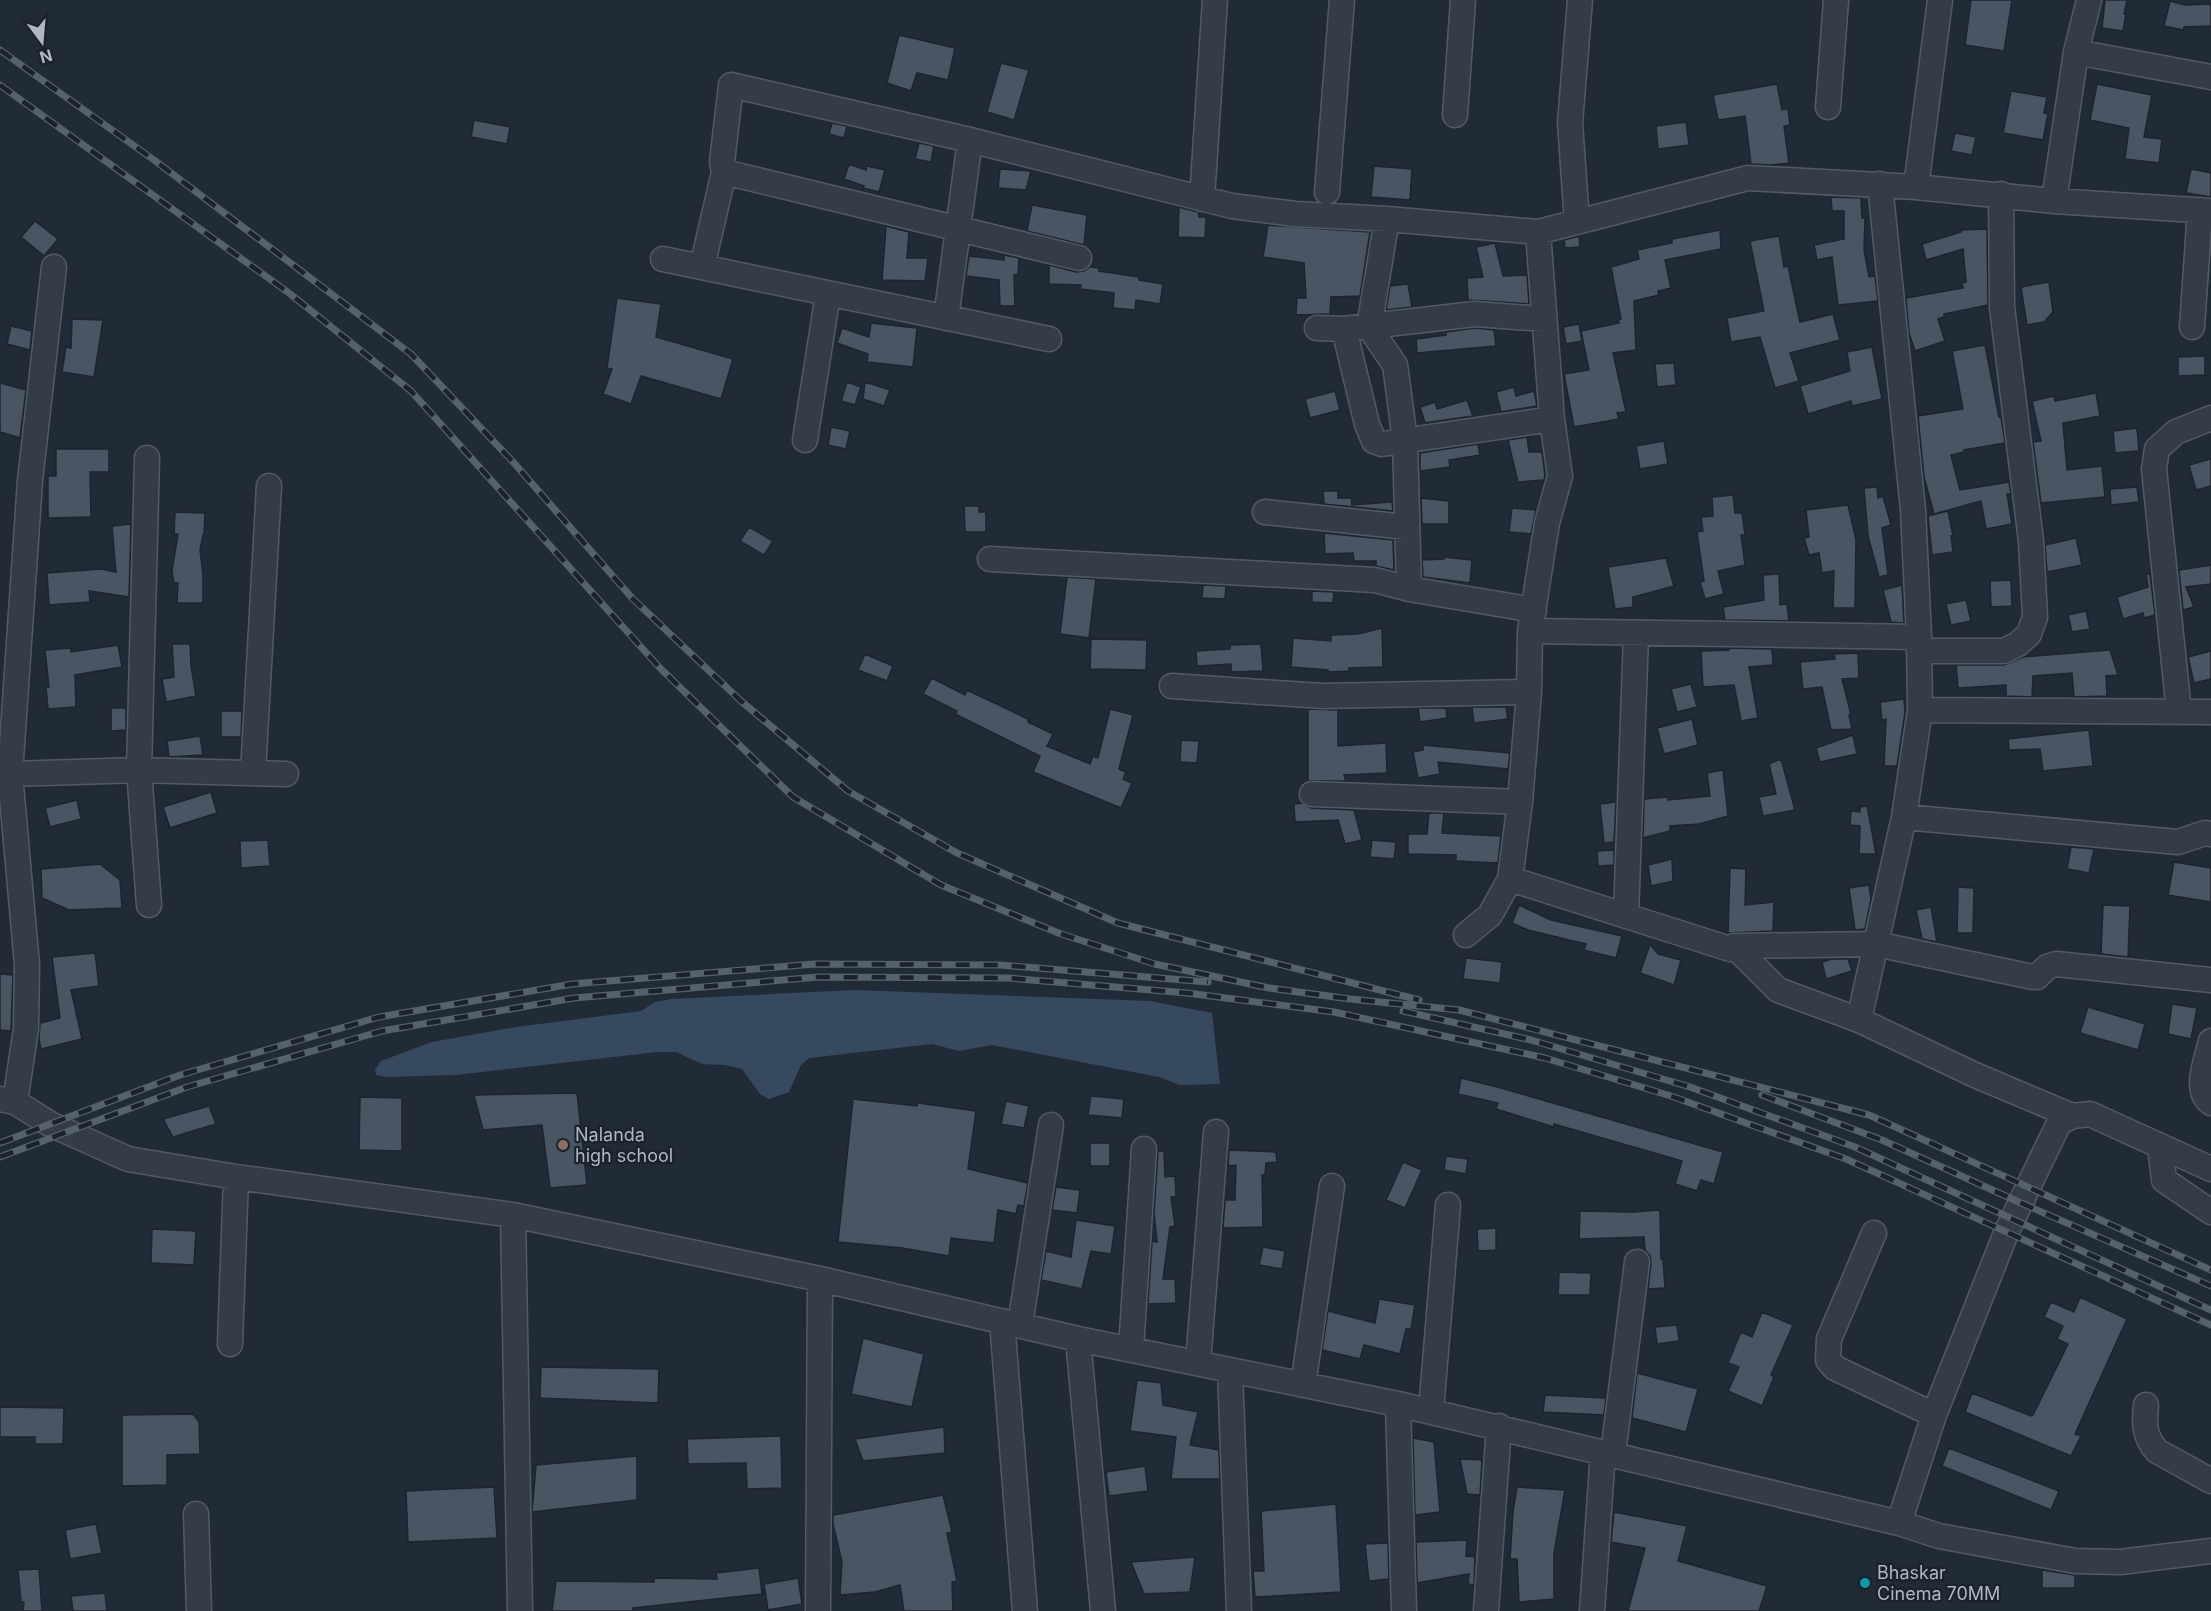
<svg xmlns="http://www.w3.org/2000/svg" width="2211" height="1611" font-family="Inter,sans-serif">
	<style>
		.water { fill: #37495f }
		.building { fill: #495563; stroke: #1c242e; stroke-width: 1.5 }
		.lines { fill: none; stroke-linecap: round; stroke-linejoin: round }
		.minor-casing { stroke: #525b65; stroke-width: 27 }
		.minor { stroke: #343d47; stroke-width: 24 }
		.rail-casing { stroke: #56616e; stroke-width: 7 }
		.rail { stroke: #1a222c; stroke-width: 4.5; stroke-dasharray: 14; stroke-linecap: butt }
		.education-dot { fill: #8d6e63; stroke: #1a222c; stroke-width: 2 }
		.culture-dot { fill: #0f9aa8; stroke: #1a222c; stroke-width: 2 }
		.labels { text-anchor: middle; stroke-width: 4.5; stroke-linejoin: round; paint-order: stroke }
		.poi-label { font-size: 18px; fill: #afb8c4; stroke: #1a222c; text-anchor: start }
	</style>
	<rect width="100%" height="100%" fill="#212b37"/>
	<path class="water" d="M854,990L1150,1001L1212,1013L1220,1084L1180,1085L1159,1077L992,1045L959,1051L932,1044L809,1058L801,1065L789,1092L769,1099L760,1094L742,1069L725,1065L702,1064L676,1052H657L456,1075L386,1077L376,1075L375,1070L381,1061L432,1042L516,1027L641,1011L655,1002L671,999Z"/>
	<path class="building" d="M1971,0H2012L2004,51L1965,45Z
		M2105,0H2127L2124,14H2126L2123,31L2102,28Z
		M2170,1L2185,5L2211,4V26L2184,27L2183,30L2164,26Z
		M899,35L955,48L948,80L917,73L911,91L887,83Z
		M1001,63L1029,70L1014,120L987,112Z
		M1777,84L1782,110L1788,109L1790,125L1784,126L1789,163L1772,165L1751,164L1745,116L1718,120L1713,95Z
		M2097,84L2152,95L2144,137L2162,139L2159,163L2125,159L2129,128L2090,120Z
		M2011,91L2047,97L2044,113L2048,114L2043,140L2003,133Z
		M474,120L510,127L507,144L471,137Z
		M1686,122L1689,145L1658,149L1656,126Z
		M832,123L847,126L844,138L829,134Z
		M1955,133L1976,137L1972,155L1951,151Z
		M919,143L934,146L931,162L915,159Z
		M849,164L866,170L867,166L885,170L879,192L863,188L864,186L844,179Z
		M1374,166L1412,169L1410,200L1371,197Z
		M1000,169L1031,171L1026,190L998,188Z
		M2191,169L2211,173V197L2186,193Z
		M1831,197L1861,198L1862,218H1865L1864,250L1869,277L1875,276L1878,301L1838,305L1832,257L1817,260L1814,245L1844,239V211H1832Z
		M1032,205L1087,215L1084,245L1027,231Z
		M1179,207L1198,212L1199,217H1206L1205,238L1178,237Z
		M35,221L58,239L44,256L21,237Z
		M1268,225L1370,232L1360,296L1331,297L1330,314L1296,315L1297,298H1306L1304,263L1263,257Z
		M886,226L909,232L907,258H928L925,281L882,280Z
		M1987,229L1988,305L1944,314V317L1938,319L1945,341L1915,351L1909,333L1906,298L1963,288L1962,283L1966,282L1963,249L1926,260L1922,244L1961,232V230Z
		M1720,230L1721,249L1665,260L1671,288L1658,291L1659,295L1634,301L1636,350L1613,353L1626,412L1617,413L1619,419L1574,427L1564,374L1589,370L1581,331L1619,323L1618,319H1621L1611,267L1639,259L1637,250L1672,243V239Z
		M1579,236L1580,247L1565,248L1564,240Z
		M1779,236L1784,267L1788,266L1800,322L1833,314L1840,340L1790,353L1799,381L1775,388L1760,337L1731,342L1727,318L1764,311L1750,241Z
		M1495,243L1503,276L1527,275L1529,304L1468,300L1467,278L1483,277L1476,247Z
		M1004,255L1019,258L1018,275H1014L1015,306H1000L999,280L966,276L969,256L1004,260Z
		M1049,265L1076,272L1084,271L1090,267L1099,268V271L1139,277V280L1163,284L1160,304L1136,300L1135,310L1113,308L1114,293L1080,289L1081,285L1049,284Z
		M2049,282L2053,312L2044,322L2027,325L2021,287Z
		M1408,284L1412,307L1386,310L1390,286Z
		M617,298L661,304L656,337L733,359L721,399L641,376L631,404L603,394L612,369L607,368Z
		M72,319L103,320L94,377L62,372L66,347L71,348Z
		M871,323L917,328L913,367L867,362L868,354L837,343L842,328L869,337Z
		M1579,324L1582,341L1566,344L1563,327Z
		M11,326L32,331L30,350L7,344Z
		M1475,328L1494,330L1496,346L1417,353L1416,339L1446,335V332Z
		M1985,345L1999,417H2001L2005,443L1964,450V452L1951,455L1960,490L2009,482L2011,494H2007L2012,524L1986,529L1981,501L1934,514L1924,477L1918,416L1963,409L1952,351Z
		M1872,347L1882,399L1852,406L1851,401L1808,414L1800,386L1850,371L1847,352Z
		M2205,356V375L2178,376V357Z
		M1674,363L1676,385L1657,387L1655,364Z
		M847,382L861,387L855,405L841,401Z
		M865,382L890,390L884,406L863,399Z
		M0,383L26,390L20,438L0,432Z
		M1514,387L1516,396L1534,391L1537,406L1501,412L1496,392Z
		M1335,391L1340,410L1310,418L1305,399Z
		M2096,393L2100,416L2063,423L2067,470L2102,466L2105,497L2041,503L2033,442L2041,441L2032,401L2054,396L2055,401Z
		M1467,400L1473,416L1425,423L1420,407L1435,402L1437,409Z
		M831,427L850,431L846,449L828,445Z
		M2137,428L2139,451L2115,453L2113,431Z
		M1527,437L1529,452H1542L1545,475L1544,480L1518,482L1508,440Z
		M1664,441L1668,464L1640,469L1636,446Z
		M1478,444L1480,455L1449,460L1450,467L1420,471V453Z
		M56,449H109V472H90L91,517L48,518V476H56Z
		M2211,459V486L2196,490L2189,465Z
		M1877,487L1878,498L1883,496L1891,525L1882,528L1888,575L1879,577L1868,536L1864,488Z
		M2137,487L2139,502L2111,505L2110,489Z
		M1323,491H1338V498H1351L1352,505L1392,502L1393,511L1324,504Z
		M1733,495L1735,513H1742L1745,535H1741L1745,565L1718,571L1724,594L1705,599L1700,582L1704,581L1697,532L1703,531L1701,517L1713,516L1712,497Z
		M1421,498L1449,501V524H1422Z
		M1848,505L1856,540L1855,608H1833L1834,571L1822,573L1819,553L1809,555L1804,538L1809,537L1806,510Z
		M964,506H979V512H986V532H965Z
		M1512,508L1536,510L1531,534L1509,532Z
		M1948,511L1953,535L1951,536L1953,552L1932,555L1928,516Z
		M175,512L205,513L204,535H203L200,550L203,574V603H177L178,583H174L172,571L178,534H174Z
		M131,524L129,597L89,591L90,602L49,605L47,573L101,569L116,572L112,526Z
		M749,527L773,541L764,555L740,541Z
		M1324,533L1393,540L1394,570L1376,566V561H1354L1353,553L1325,554Z
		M2076,538L2082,565L2047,572L2045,545Z
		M1444,557L1472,560L1470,583L1423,577L1422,560L1444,559Z
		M1666,558L1674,586L1633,597V607L1615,609L1608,567Z
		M2211,565V584L2186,587L2194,607L2183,610L2179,570Z
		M1779,574L1780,605L1787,604L1789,621L1725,620L1723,607L1764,600L1763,575Z
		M2146,574H2150L2155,615L2144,618L2143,613L2123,619L2117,597L2148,587Z
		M1067,577L1096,579L1089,638L1060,634Z
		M2011,580L2012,606L1991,607L1990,581Z
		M1203,585L1226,586L1225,599L1202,598Z
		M1902,585L1904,623L1891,622L1883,590Z
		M1312,591L1334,592L1333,603L1312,602Z
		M1966,600L1971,621L1951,625L1946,604Z
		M2086,611L2090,629L2072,632L2068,615Z
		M1382,628L1383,667L1349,668V671L1328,672V670L1291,667L1293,638L1331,641V635L1358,634Z
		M1091,639L1147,640L1146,670L1090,669Z
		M172,644H190L191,666L196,696L166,702L162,679L174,677Z
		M1261,644L1263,671L1231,672V664L1197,666L1196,651L1230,649V645Z
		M118,645L122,667L75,675L76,707L48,709L46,687H49L45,650L71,648V652Z
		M1729,648L1772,649L1773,665L1749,667L1758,718L1741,721L1734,685L1703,687L1701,651L1729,650Z
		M2110,650L2118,675L2106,676L2107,696L2074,697L2072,673L2033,676L2032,697L2006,696V685L1958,688L1956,665H2004L2023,657Z
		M2211,651V679L2194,683L2188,657Z
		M1858,653L1859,678L1842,679L1851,715H1849L1852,729L1831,730L1822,687L1803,689L1800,662L1835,659L1834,654Z
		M865,654L893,666L887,681L858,670Z
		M932,678L965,695L967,690L1028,719V722L1053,734L1047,746L1090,764L1093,756L1098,758L1110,709L1133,715L1119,769L1126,772L1123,779L1132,783L1121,808L1033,772L1040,756L955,714L957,711L923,694Z
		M1691,684L1697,707L1677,712L1671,689Z
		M1904,699L1905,712L1897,766H1884L1886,719L1882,720L1880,702Z
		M1472,707H1506L1508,719L1474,723Z
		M111,708H126V730L111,731Z
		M1418,708H1446L1447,718L1420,722Z
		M1308,709L1338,710V746L1386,743L1387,773L1344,775L1346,781H1308Z
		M221,711H242L241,737H221Z
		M1692,719L1698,745L1664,754L1657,728Z
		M2089,730L2093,766L2043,771L2040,749L2009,750L2008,739Z
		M1853,735L1857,754L1820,762L1816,748Z
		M200,736L203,755L169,757L167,741Z
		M1181,740L1199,741L1197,763L1180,762Z
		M1423,745L1510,753L1508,769L1438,762L1440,774L1418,778L1413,752L1423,750Z
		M1781,759L1795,810L1763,816L1759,797L1776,794L1769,764Z
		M1723,770L1728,816L1699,824L1670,826V831L1643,838L1644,799L1668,797V800L1710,796L1707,773Z
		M211,792L217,813L170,828L163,807Z
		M77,800L81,819L50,827L45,808Z
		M1616,802L1614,842L1604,843L1600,804Z
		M1302,803L1311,808L1354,810L1362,840L1345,844L1338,820L1295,822L1294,804Z
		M1867,806L1871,827L1876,854H1859L1860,826L1850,825L1851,811L1860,812V807Z
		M1429,813H1444L1442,833L1501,836L1498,863L1456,861V855L1408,854V834H1427Z
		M268,840L270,866L241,868L240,841Z
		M1372,840L1396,842L1394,859L1370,857Z
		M2071,847L2094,849L2089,873L2067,869Z
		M1614,850V865L1598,866L1597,851Z
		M1672,859L1673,881L1651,886L1648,865Z
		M2174,862L2211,868V902L2168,895Z
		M100,864L120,880L122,908L69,910L42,898L41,869Z
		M1730,868L1746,869L1745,905L1774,902L1773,931L1728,933Z
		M1869,885L1871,899L1865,929L1855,930L1849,888Z
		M1958,887L1974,888L1973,933H1957Z
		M1519,905L1551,920L1622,936L1616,958L1584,950L1586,944L1528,930L1512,923Z
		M2103,905L2130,906L2128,957L2101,954Z
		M1931,907L1937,942L1922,939L1916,910Z
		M1650,944L1658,954L1681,960L1674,985L1640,973Z
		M95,953L99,986L71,990L82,1039L41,1049L39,1040L40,1023L60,1018L52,957Z
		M1466,958L1502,962L1500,983L1463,979Z
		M1832,959H1848L1852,971L1826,979L1822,962Z
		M0,974L13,975L11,1031L0,1030Z
		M2172,1004L2197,1008L2191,1039L2168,1034Z
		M2088,1007L2145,1024L2138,1050L2080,1033Z
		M1461,1078L1501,1088L1723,1152L1714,1184L1701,1180L1697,1191L1675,1184L1682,1161L1554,1124V1127L1496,1109L1498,1103L1458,1094Z
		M577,1093L587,1185L550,1188L542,1125L483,1130L474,1095Z
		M1091,1096L1124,1099L1122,1118L1088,1115Z
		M360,1097L402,1098V1151L359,1150Z
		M853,1099L917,1106L918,1103L976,1111L968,1169L1028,1183L1024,1206L1018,1205L1016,1214L998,1210L994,1243L951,1238L949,1256L902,1248L838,1242Z
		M1006,1101L1029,1106L1024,1128L1001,1124Z
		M209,1106L216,1124L173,1137L163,1119Z
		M1090,1143H1110V1166H1090Z
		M1229,1150L1276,1152L1277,1162L1266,1163L1265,1175H1262L1263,1227L1223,1228L1225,1200H1235L1236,1165L1228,1166Z
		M1158,1151H1164L1165,1177L1175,1176L1176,1197H1171L1175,1226L1170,1227L1163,1279H1175L1176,1303L1148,1304L1152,1241L1157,1242L1154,1213Z
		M1446,1156L1468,1159L1466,1174L1444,1170Z
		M1403,1162L1422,1170L1405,1208L1386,1200Z
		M1056,1187L1080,1190L1077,1213L1052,1210Z
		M1660,1210L1661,1259H1663L1665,1288L1648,1289L1651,1263L1650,1256L1645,1250L1644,1237L1579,1239L1580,1211L1633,1212Z
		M1076,1220L1115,1226L1111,1254L1091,1251L1082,1289L1041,1280L1046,1251L1071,1257Z
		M1496,1228V1250L1478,1251L1477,1229Z
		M152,1229L196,1231L194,1265L151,1263Z
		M1263,1247L1285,1251L1282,1269L1259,1265Z
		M1559,1272L1591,1273L1590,1295H1558Z
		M2080,1297L2127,1319L2075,1434L2081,1436L2071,1456L1965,1412L1972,1393L2031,1416L2033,1415L2068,1344L2057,1339L2063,1326L2044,1317L2051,1302L2074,1312Z
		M1379,1299L1415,1305L1411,1329H1406L1400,1354L1364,1345L1360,1359L1322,1350L1328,1311L1375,1323Z
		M1762,1312L1793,1325L1771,1375L1774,1377L1762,1406L1728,1391L1739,1367L1728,1363L1741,1332L1752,1337Z
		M1677,1325L1679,1341L1657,1344L1655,1327Z
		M863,1338L924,1354L912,1407L851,1394Z
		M541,1367L659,1369L658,1403L540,1398Z
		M1637,1373L1698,1389L1686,1432L1632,1418Z
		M1137,1380L1161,1383L1163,1405L1198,1412L1190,1445L1219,1450L1220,1479H1171L1176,1437L1130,1431Z
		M1545,1395L1606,1398L1604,1415L1543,1412Z
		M0,1407L64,1408L63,1444H35V1437H0Z
		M193,1414L199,1422L200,1454L167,1455V1485L122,1486V1415Z
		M944,1427L945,1453L863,1461L855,1439Z
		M781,1436L782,1488L747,1489L746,1463L688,1464L687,1439Z
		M1413,1438L1434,1442L1440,1512L1415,1515Z
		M1949,1448L2059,1491L2051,1510L1942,1466Z
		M637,1456V1500L532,1512L536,1465Z
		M1460,1459L1482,1460L1480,1495L1467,1494Z
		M1145,1466L1148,1491L1109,1496L1106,1472Z
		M494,1487L497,1538L408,1542L406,1491Z
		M1517,1487L1565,1490L1554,1553V1599L1519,1602L1517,1559H1510L1513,1511Z
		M943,1495L952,1532L947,1533L957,1581L952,1582L953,1611H904L900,1585L875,1592L840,1595L842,1562L833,1524V1515Z
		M1336,1504L1341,1592L1255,1597L1253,1571H1264L1261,1511Z
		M1614,1512L1687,1526L1678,1561L1767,1586L1759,1611H1628L1645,1548L1611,1542Z
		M96,1524L102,1553L70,1559L65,1530Z
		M1467,1540L1466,1556L1475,1557L1474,1585L1468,1584L1469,1574L1417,1583L1416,1542Z
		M1388,1543L1389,1579L1369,1581L1365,1544Z
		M1195,1557L1190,1592L1144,1594L1131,1562Z
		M759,1568L762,1594L633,1608V1611H552L556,1581L654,1582V1578L717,1579L716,1573Z
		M39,1569L42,1611H23L24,1602H21L18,1570Z
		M2042,1570L2075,1575V1588H2042Z
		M798,1578L802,1604L768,1610L764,1584Z
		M105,1593L107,1611H73L71,1596Z"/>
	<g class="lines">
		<defs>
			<path id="minor" d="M2076,52L2211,77
				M1828,107L1836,0
				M1455,115L1463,0
				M1916,187L1940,0
				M1327,192L1342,0
				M1202,199L1215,0
				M2054,201L2076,52L2089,0
				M1387,219L1369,327L1395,365L1405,440L1409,589
				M1577,222L1570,123L1580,0
				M1079,258L724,172L722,162L731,85L970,140L1232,206L1295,214L1387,219L1538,232L1748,178L1916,187L2054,201L2211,211
				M663,259L1049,339
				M702,267L724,172
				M946,318L970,140
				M2192,327L2200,210
				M1317,328L1344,329L1475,314L1544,319
				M1344,329L1367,424L1374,441L1382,444L1552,419
				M805,440L828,294
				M147,458L139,770L149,905
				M1265,512L1406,527
				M990,559L1375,580L1409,589L1534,610
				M1530,631L1919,637
				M1919,651H2004L2018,644L2029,634L2035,617L2031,541L2002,307L2001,194
				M1172,686L1322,696L1529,692
				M1920,710L2211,712
				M2179,712L2154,469L2157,449L2176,432L2211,418
				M253,773L269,486
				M10,774L139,770L286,774
				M1312,794L1520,802
				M1904,817L2178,842L2205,833L2211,834
				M1510,879L1730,949L1734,946L1778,990L1859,1020L1975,1075L2072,1116
				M1626,916L1636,634
				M1466,935L1490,915L1510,879L1520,802L1529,692L1530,631L1547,523L1560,476L1552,419L1538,232
				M1734,946L1876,944L2033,977H2037L2047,967L2056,964L2211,980
				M1859,1020L1904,817L1920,710L1919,637L1913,510L1880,184
				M2211,1041C2207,1059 2193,1090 2211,1103
				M0,1099L15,1102L50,1124L128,1159L236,1177L513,1215L820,1279L1078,1339L1398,1404L1899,1523L1934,1415L2006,1233L2059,1123L2072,1116L2090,1114L2211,1169
				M15,1102L26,1029L27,965L10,774L30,481L54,267
				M2160,1147L2164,1180L2211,1212
				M513,1215L520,1611
				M1874,1233L1829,1339L1828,1360L1835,1368L1934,1415
				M1002,1321L1025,1611
				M1020,1325L1051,1125
				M1078,1339L1103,1611
				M230,1344L236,1177
				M1131,1349L1144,1149
				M1198,1363L1216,1132
				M1230,1370L1239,1611
				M1303,1385L1332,1186
				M1398,1404L1404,1611
				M2146,1405C2144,1423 2144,1437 2157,1451L2211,1481
				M1431,1411L1448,1205
				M1613,1454L1637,1262
				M196,1514L199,1611
				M1899,1523L1939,1536L2075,1561L2120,1562L2211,1551
				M818,1611L820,1279
				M1486,1611L1499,1426
				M1592,1611L1603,1452"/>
		</defs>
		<use href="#minor" class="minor-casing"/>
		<use href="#minor" class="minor"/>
		<defs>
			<path id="rail" d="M0,50L154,160L411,354L514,463L632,598L741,701L848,791L957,853L1118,923L1419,1000
				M0,85L289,293L411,391L659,667L793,797L941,885L1061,934L1155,964L1269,988L1350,999L1459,1010L1869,1115L2211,1270
				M1403,1011L1531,1040L1690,1087L1855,1147L2211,1310
				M1762,1095L1882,1140L2021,1203L2211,1286
				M0,1143L180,1075L379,1017L572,984L815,964L1000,965L1208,982
				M0,1157L187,1087L382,1031L574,998L818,977L1008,978L1187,993L1334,1012L1545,1058L1671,1096L1846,1159L2211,1325"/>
		</defs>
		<use href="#rail" class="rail-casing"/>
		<use href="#rail" class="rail"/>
	</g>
	<circle class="education-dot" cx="563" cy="1145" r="6"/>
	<circle class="culture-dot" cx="1865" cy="1583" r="6"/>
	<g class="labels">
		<g class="poi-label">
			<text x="575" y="1141">Nalanda<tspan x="575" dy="21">high school</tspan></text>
			<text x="1877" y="1579">Bhaskar<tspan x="1877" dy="21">Cinema 70MM</tspan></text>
		</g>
	</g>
	<g transform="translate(42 42) rotate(164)" stroke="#1a222c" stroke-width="4.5" paint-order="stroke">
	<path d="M0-4.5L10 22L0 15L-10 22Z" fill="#afb8c4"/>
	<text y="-9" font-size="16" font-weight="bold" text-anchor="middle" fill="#afb8c4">N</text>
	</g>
</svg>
